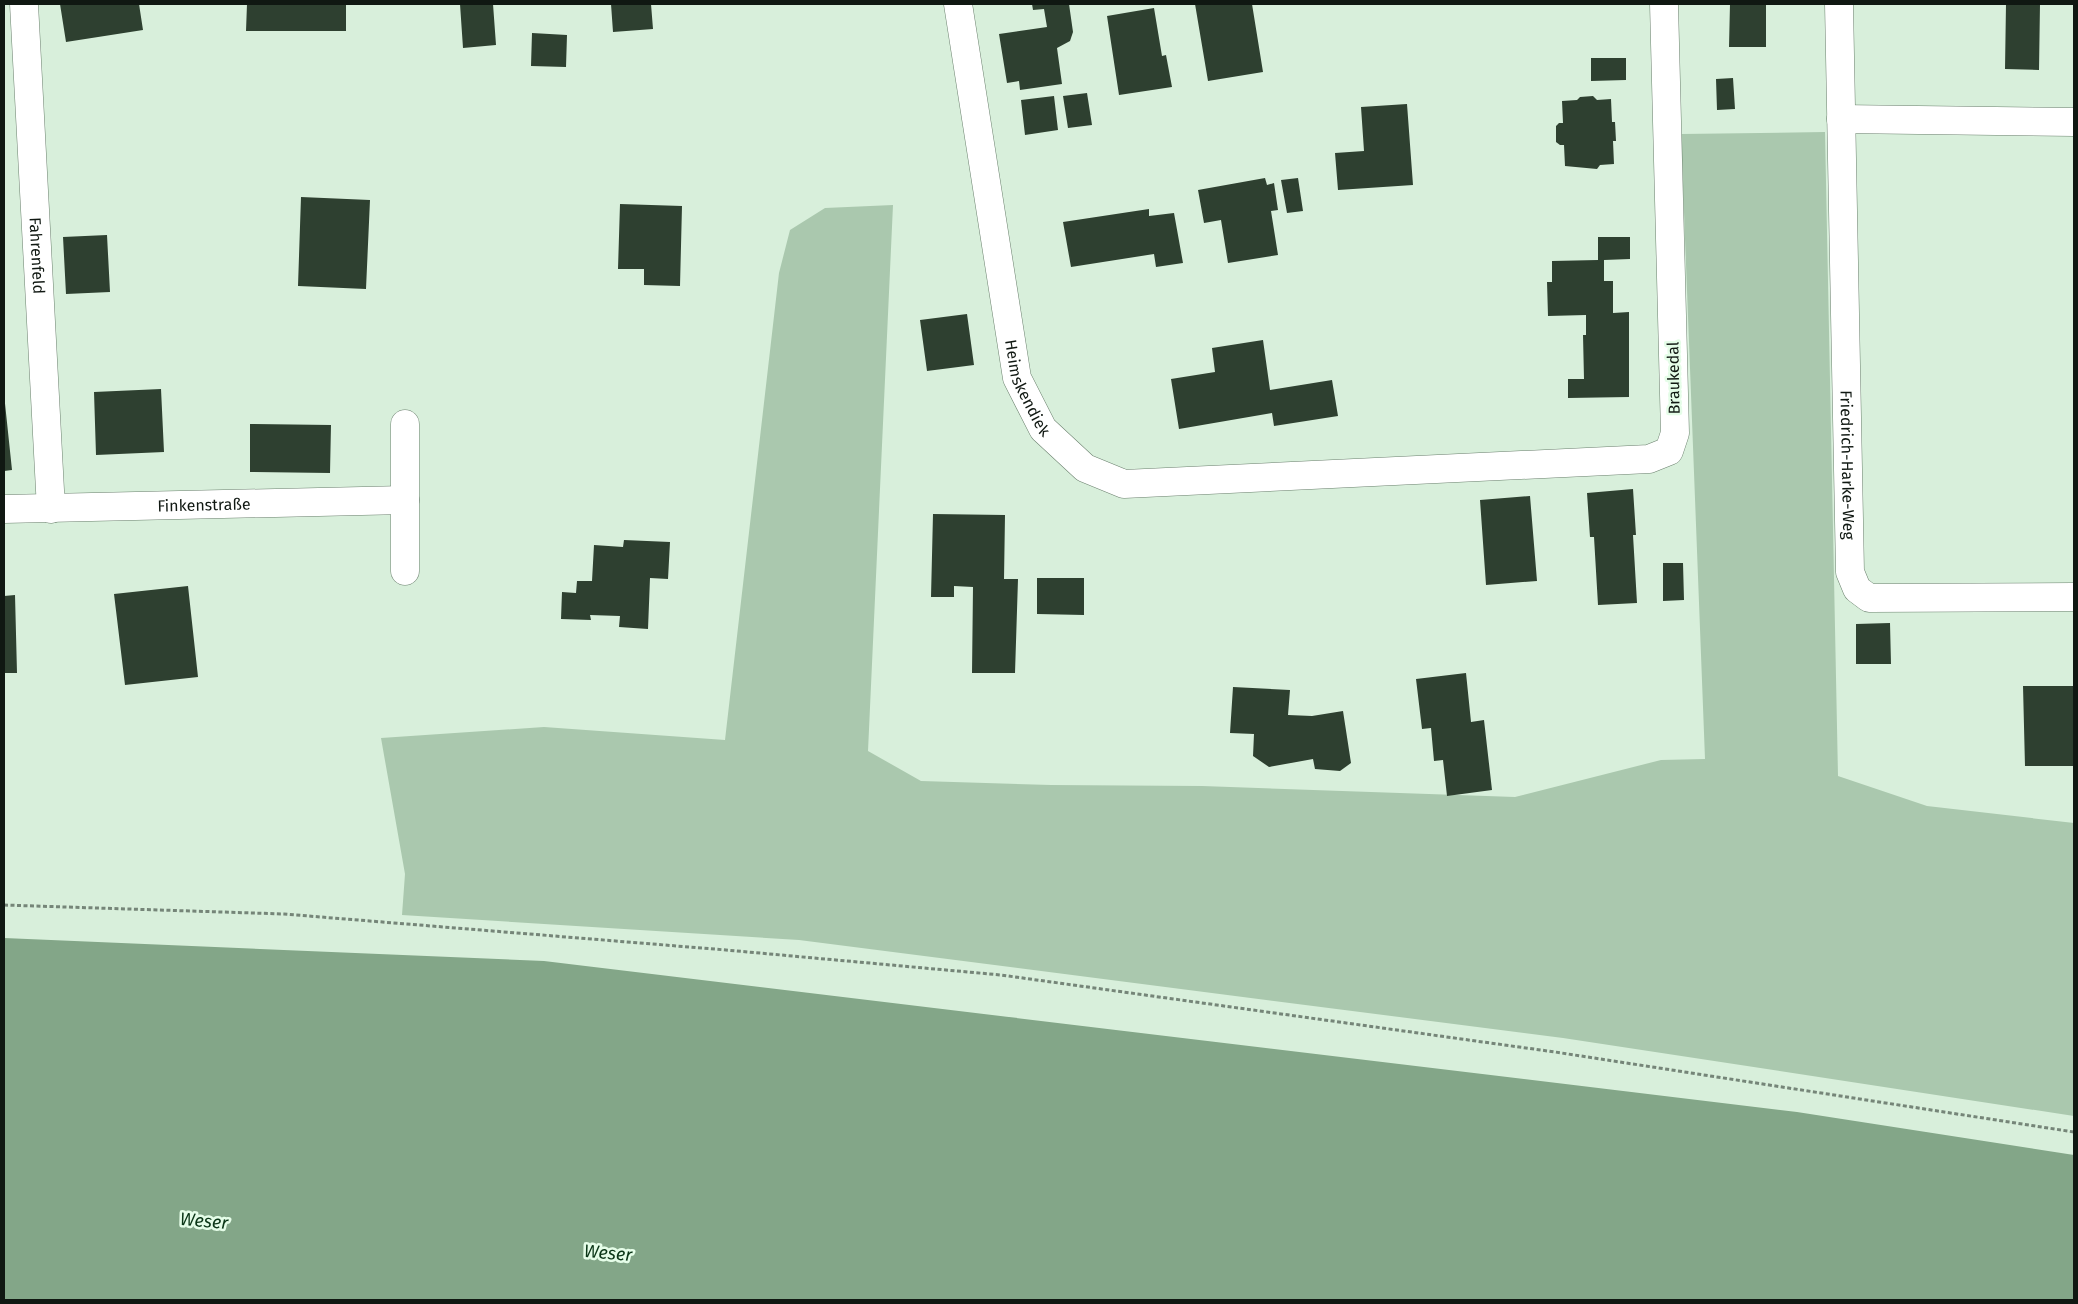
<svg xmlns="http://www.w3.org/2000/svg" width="2078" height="1304" font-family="'Fira Sans',sans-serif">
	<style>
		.green { fill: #aac8ae }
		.water { fill: #83a688 }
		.building { fill: #2e4030 }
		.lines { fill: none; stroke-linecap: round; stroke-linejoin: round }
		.minor-casing { stroke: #6b806e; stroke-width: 29 }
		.path { stroke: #758578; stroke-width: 3; stroke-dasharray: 4 2.5; stroke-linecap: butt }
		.minor { stroke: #fff; stroke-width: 28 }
		.labels { text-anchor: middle; stroke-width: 5; stroke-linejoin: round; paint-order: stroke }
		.street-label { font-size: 16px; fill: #101812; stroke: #e5fde8 }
		.water-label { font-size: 18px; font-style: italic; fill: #0b3617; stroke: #e5fde8 }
	</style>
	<rect width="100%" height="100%" fill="#d8efdb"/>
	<path class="green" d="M1825,132L1838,776L1927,806L2074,823V1116L1563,1038L799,940L402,915L405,874L381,738L544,727L725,740L779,273L790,230L825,208L893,205L868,751L921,781L1051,785L1202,786L1515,797L1661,760L1705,759L1681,134Z"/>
	<path class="water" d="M4,938L544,961L1797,1112L2074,1155V1300H4Z"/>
	<path class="building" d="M60,4H139L143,30L66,42Z
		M247,4H346V31H246Z
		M460,4H493L496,45L463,48Z
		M611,4H651L653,29L613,32Z
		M1032,4H1069L1073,32L1070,41L1057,48L1062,84L1020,90L1019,81L1007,83L999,34L1047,27L1044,9L1033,10Z
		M1195,4H1252L1263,72L1208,81Z
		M1730,4H1766V47H1729Z
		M2006,4H2040L2039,70L2005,69Z
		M1154,8L1162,56L1166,55L1172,87L1119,95L1107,16Z
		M532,33L567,35L566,67L531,66Z
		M1591,58H1626V80L1591,81Z
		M1733,78L1735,109L1717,110L1716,79Z
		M1087,93L1092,125L1068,128L1063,96Z
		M1054,96L1058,130L1025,135L1021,100Z
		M1593,96L1597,100L1611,99L1612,122H1615L1616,141H1613L1614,164L1600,165L1597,169L1565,166L1564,145H1560L1556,142V126L1559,123H1563L1562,101L1577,100L1580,97Z
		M1407,104L1413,185L1338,190L1335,153L1364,151L1361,107Z
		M1265,178L1267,185L1274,183L1278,210L1271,211L1278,255L1228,263L1221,220L1204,223L1198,190Z
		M1298,178L1303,211L1287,213L1281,180Z
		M301,197L370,200L366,289L298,286Z
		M620,204L682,206L680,286L644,285V269H618Z
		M1149,209V216L1174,213L1183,263L1156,267L1154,254L1071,267L1063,222Z
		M107,235L110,292L66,294L63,237Z
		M1598,237H1630V259L1604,260V281H1613V313L1629,312V397L1568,398V379H1584L1583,335H1586V315L1548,316L1547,282H1552V261L1598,260Z
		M967,314L974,365L927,371L920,320Z
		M1263,340L1270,390L1332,380L1338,416L1274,426L1272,413L1179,429L1171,379L1215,372L1212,348Z
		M161,389L164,452L96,455L94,392Z
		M4,394L12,470L4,471Z
		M250,424L331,425L330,473L250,472Z
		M1633,489L1636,535H1633L1637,603L1598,605L1594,537H1590L1587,493Z
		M1530,496L1537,581L1486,585L1480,500Z
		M933,514L1005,515L1004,579H1018L1015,673H972L973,587L954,586V597H931Z
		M624,540L670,542L668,579L650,578L648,629L619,627L620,616L590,615L591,620L561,619L562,592L576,593L577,581H592L594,545L623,547Z
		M1663,563H1683L1684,600L1663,601Z
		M1037,578H1084V615L1037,614Z
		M188,586L198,677L125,685L114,594Z
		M15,595L17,673H4V596Z
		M1890,623L1891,664H1856V624Z
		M1466,673L1471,722L1484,720L1492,790L1447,796L1443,760L1434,761L1431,728L1422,729L1416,679Z
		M2023,686H2074V766H2025Z
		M1233,687L1290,690L1288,715L1312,716L1343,711L1351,763L1340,771L1315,769L1313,759L1269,767L1253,756L1254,734L1230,733Z"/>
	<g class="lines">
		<defs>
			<g id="minor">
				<path id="s1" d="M24,4L51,509"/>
				<path id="s2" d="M958,4L1017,378L1043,429L1085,468L1124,484L1649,459L1669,451L1675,433L1664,4"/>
				<path id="s3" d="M1839,4L1850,572L1857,589L1869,598L2074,597"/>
				<path d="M1841,119L2074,122"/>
				<path d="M405,424V571"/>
				<path id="s4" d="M4,509L405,500"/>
			</g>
		</defs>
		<use href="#minor" class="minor-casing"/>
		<path class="path" d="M4,905L284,914L726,950L1001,975L1555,1052L2074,1132"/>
		<use href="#minor" class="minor"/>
	</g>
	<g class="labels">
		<g class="street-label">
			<text dy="6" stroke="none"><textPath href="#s1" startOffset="252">Fahrenfeld</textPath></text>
			<text transform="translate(1673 378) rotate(-91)" y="6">Braukedal</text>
			<text dy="6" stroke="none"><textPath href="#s2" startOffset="391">Heimskendiek</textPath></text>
			<text dy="6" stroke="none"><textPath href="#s3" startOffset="461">Friedrich-Harke-Weg</textPath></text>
			<text dy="6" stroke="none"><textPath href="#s4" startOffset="200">Finkenstraße</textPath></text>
		</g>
		<g class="water-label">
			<text transform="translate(204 1221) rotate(5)" y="6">Weser</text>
			<text transform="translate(608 1253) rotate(5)" y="6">Weser</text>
		</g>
	</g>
	<rect width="2078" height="1304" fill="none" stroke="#101812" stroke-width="10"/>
</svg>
